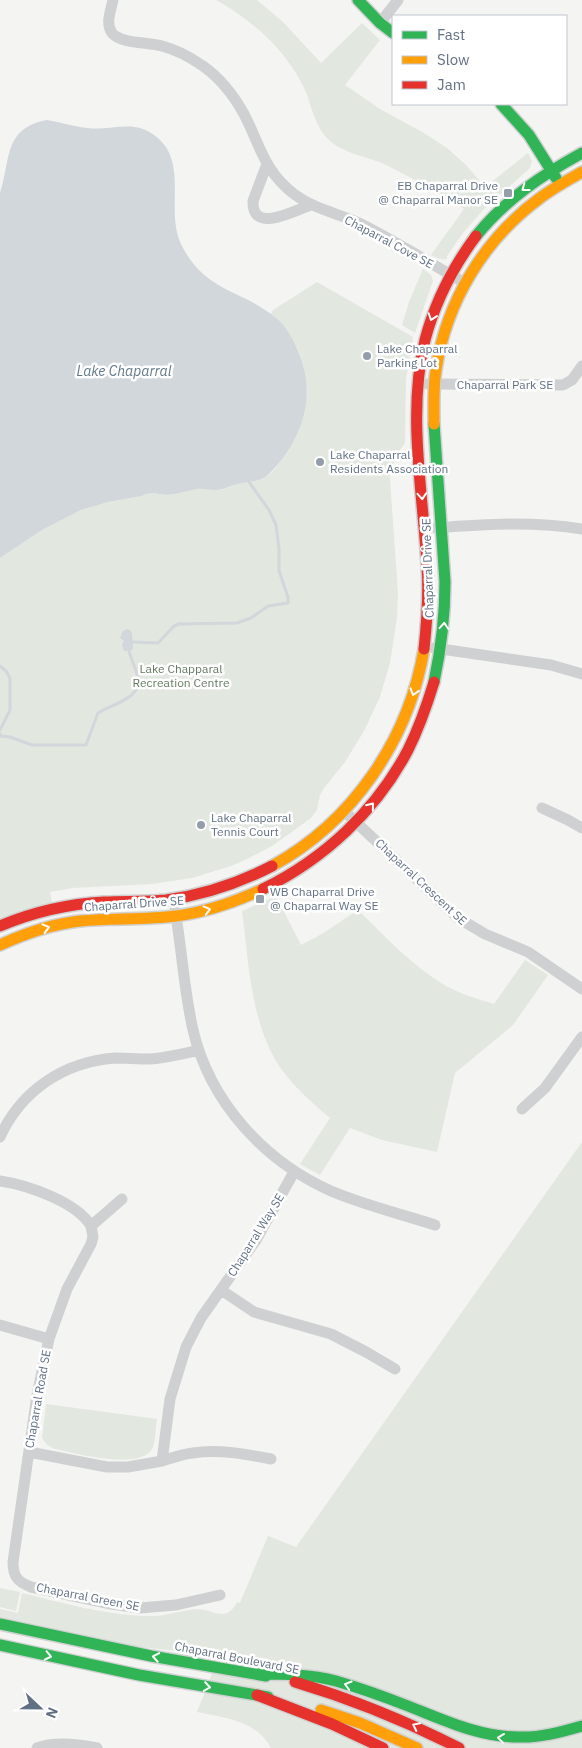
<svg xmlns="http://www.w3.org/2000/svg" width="582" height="1748" font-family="'IBM Plex Sans',sans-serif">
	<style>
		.green { fill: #e2e7e0 }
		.water { fill: #d1d7db }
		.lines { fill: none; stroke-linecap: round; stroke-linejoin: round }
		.stream { stroke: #d1d7db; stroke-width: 3 }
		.fast-casing { stroke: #d0d1d2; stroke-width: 14 }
		.slow-casing { stroke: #d0d1d2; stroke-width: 14 }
		.jam-casing { stroke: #d0d1d2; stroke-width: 14 }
		.street { stroke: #cfd0d1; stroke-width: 11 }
		.fast { stroke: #30b455; stroke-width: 11 }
		.slow { stroke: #ff9f0a; stroke-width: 11 }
		.jam { stroke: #e5322d; stroke-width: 11 }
		.oneway { stroke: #fff }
		.poi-dot { fill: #949eaa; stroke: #fff; stroke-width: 2 }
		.labels { text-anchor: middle; stroke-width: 5; stroke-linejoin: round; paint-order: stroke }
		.poi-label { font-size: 12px; fill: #617084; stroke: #fff; text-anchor: start }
		.street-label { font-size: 12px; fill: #617084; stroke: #fff }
		.park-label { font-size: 12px; fill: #627b61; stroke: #fff }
		.water-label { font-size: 14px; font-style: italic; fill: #627989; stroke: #fff }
	</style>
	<rect width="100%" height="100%" fill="#f4f4f2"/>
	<path class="green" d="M216,0H257L283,22L321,63L362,23L380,40L345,85L380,109L424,133L447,148L466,165L485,187L528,153L532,161L530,168L482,211L463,233L447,256V259C441,260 437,258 431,255L464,209C438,193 411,177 384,164C366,156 343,154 328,139C314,125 312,105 304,88C286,50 252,20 216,0Z
		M423,269L431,275L433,281L415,333L402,325L409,302Z
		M317,282L413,337L406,379L405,443L396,456L394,464L389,465L398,593L397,618L390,663L380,697L364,731L345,762L324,788L320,795L317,810L311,818L272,846L249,858L231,866L192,878L152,884L73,888L50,892L52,903L0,920V558L42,530L81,510L108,502L142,496C154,490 156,495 167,495C178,494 187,491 197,489C206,488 215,491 224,489C228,488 230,486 234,484C243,481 255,483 264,478C273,474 281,461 287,453C309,421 314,379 295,344C290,334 281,325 275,317L271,314L273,310Z
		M276,896L301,945L322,934L358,910C386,937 412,966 446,986C461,994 478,999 494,1004L525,960L548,975L513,1025L455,1073L437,1152L382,1140L350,1128L320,1175L300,1164L330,1118C311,1102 293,1086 279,1066C250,1020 249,963 242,911Z
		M582,1142V1748H271C256,1720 225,1718 197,1712L219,1656L133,1646L0,1617V1609L18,1613L22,1593C63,1603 113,1617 155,1616C169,1615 183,1610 197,1609C213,1609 226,1624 237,1602L240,1603L268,1536L296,1547Z
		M46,1404L157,1419C155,1428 156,1441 152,1449C140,1471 72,1453 52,1448V1447L47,1445L42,1438Z
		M0,1588L20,1592L16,1611L0,1607Z"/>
	<path class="water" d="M47,120C61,122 74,127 88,128C110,131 131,120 151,133C193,159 162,211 183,248C207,292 240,289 275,317C285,325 293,338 298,351C318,395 302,442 269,474C260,483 248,481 237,484C229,486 224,490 215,490C209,490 203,488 197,489C187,491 177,494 167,495C156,495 154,490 142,496L108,502L81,510L42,530L0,558V193C11,160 3,128 47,120Z
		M127,629L130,630L132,633L133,648L132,650L124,651L122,645L124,641L120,638L123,631Z"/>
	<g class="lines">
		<path class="stream" d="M132,642L158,643L174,626L179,624L237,623L251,618L268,606L288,603V597L279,571V549L276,525L269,510L249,482
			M0,666L6,671L10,678V710L0,730
			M0,734L1,736L10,737L32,745H86L98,713C111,704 142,699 138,678C136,668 131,660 129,651"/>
		<defs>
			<path id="fast" d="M358,0L380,23L393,33
				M501,104L529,135L556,178
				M476,236C506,199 542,175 582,153
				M434,424L445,582C445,616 441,649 434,682
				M0,1624L151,1656L266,1676
				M0,1645L139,1675L268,1697
				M256,1674C283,1674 310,1674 336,1681C360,1688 385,1697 408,1706C444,1720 479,1737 518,1737C540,1738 561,1732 582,1726"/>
			<path id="slow" d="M434,424C434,406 433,388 436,370C446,302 484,239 540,198C553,188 568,180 582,172
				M272,866C353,822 409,739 424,649
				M0,945C26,933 52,924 80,921C112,918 144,920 176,916C206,912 235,902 263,889
				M321,1710L360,1723L417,1748"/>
			<path id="jam" d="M424,649C427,621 429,594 427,566C423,492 407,413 425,340C435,302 453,267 476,236
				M263,889C324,859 376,811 408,750C419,728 427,705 434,682
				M0,926C33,912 68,904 104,902C125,901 146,902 166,900C203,895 239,883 272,866
				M295,1682C352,1699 406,1721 459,1748
				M257,1695L332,1724L383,1748"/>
		</defs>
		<use href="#fast" class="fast-casing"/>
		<use href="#slow" class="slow-casing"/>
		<use href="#jam" class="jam-casing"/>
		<path class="street" d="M113,0C111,10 105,24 112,33C121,44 148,42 162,46C177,50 190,57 203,66C220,78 234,96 244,114C260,145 264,171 294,194C314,209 337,213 359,223C395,241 430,263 465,283
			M380,23L398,0
			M267,164L253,201C252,235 295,210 311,205
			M428,384L563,385L572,380L582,366
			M436,528C485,524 533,521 582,529
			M434,648L551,665L582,674
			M542,808L568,820L582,828
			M344,811L458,918L485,934L528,952L582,989
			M175,910C182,950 184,991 193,1030C210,1102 264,1161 331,1191C364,1205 401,1214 435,1225
			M522,1109L545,1088L582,1037
			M0,1137C21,1091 63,1062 115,1058C126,1058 138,1059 149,1059C166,1058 182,1054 199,1050
			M0,1181C27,1185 77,1202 91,1226
			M122,1199L91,1226L93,1237L91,1244L67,1289L49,1339L37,1395L13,1562C13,1577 18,1582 31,1587L111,1604L140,1608L176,1605L220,1595
			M221,1290L254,1312L331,1334L366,1352L395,1369
			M0,1325L49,1339
			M29,1452L107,1467H128L162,1461L170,1399L186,1347L201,1318L256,1240L294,1172
			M162,1461C172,1458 182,1454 193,1453C219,1449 245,1454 271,1459
			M37,1748C55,1741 78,1744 97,1748"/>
		<use href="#fast" class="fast"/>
		<use href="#slow" class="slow"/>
		<use href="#jam" class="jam"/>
	</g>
	<defs><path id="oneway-chevron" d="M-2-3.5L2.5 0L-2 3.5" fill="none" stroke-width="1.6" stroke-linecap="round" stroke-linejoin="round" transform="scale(1.25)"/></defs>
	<g class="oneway">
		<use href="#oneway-chevron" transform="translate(525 188) rotate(143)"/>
		<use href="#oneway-chevron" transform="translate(432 317) rotate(109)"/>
		<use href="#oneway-chevron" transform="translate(422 496) rotate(86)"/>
		<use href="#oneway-chevron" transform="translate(444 626) rotate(-86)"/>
		<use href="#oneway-chevron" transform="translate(414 692) rotate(107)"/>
		<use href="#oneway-chevron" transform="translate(371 806) rotate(-51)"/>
		<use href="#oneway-chevron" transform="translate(207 910) rotate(-15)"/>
		<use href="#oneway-chevron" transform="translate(46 928) rotate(-15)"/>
		<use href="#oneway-chevron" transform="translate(48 1656) rotate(12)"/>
		<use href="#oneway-chevron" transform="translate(156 1657) rotate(-170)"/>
		<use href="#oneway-chevron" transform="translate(348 1685) rotate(-163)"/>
		<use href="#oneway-chevron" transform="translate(207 1687) rotate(9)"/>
		<use href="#oneway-chevron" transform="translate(416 1726) rotate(-154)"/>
		<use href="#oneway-chevron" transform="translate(501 1738) rotate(-173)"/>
	</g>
	<g class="poi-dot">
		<rect x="503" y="188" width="10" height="10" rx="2.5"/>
		<circle cx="367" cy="356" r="5"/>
		<circle cx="320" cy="462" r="5"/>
		<circle cx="201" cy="825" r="5"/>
		<rect x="255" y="894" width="10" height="10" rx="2.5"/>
	</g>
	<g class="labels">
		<g class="poi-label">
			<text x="498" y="190" text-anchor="end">EB Chaparral Drive<tspan x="498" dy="14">@ Chaparral Manor SE</tspan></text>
			<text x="377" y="353">Lake Chaparral<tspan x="377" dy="14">Parking Lot</tspan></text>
			<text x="330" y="459">Lake Chaparral<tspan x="330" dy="14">Residents Association</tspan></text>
			<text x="211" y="822">Lake Chaparral<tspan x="211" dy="14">Tennis Court</tspan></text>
			<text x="270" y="896">WB Chaparral Drive<tspan x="270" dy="14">@ Chaparral Way SE</tspan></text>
		</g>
		<g class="street-label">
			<text transform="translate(389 242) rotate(28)" y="4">Chaparral Cove SE</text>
			<text x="505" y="389">Chaparral Park SE</text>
			<text transform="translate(428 568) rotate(-92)" y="4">Chaparral Drive SE</text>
			<text transform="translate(421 882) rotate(43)" y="4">Chaparral Crescent SE</text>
			<text transform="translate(134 904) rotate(-4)" y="4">Chaparral Drive SE</text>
			<text transform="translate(256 1235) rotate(-58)" y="4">Chaparral Way SE</text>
			<text transform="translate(38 1399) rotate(-80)" y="4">Chaparral Road SE</text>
			<text transform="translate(88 1597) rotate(11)" y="4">Chaparral Green SE</text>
			<text transform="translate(237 1658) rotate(11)" y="4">Chaparral Boulevard SE</text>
		</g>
		<g class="park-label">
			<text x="181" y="673">Lake Chapparal<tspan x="181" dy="14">Recreation Centre</tspan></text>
		</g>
		<g class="water-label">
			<text x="124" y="376">Lake Chaparral</text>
		</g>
	</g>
	<rect x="392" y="15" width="175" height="90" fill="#ffffff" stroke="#c0c6ce"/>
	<rect x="402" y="31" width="25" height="8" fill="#30b455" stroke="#c0c6ce"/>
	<text x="437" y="40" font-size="15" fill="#617084">Fast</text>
	<rect x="402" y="56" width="25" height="8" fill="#ff9f0a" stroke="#c0c6ce"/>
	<text x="437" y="65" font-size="15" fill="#617084">Slow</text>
	<rect x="402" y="81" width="25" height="8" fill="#e5322d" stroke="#c0c6ce"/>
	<text x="437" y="90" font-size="15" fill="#617084">Jam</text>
	<g transform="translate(40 1708) rotate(112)" stroke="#ffffff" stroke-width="4" paint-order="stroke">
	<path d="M0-4L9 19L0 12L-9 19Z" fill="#617084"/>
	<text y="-8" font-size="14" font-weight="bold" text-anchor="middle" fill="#617084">N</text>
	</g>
</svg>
